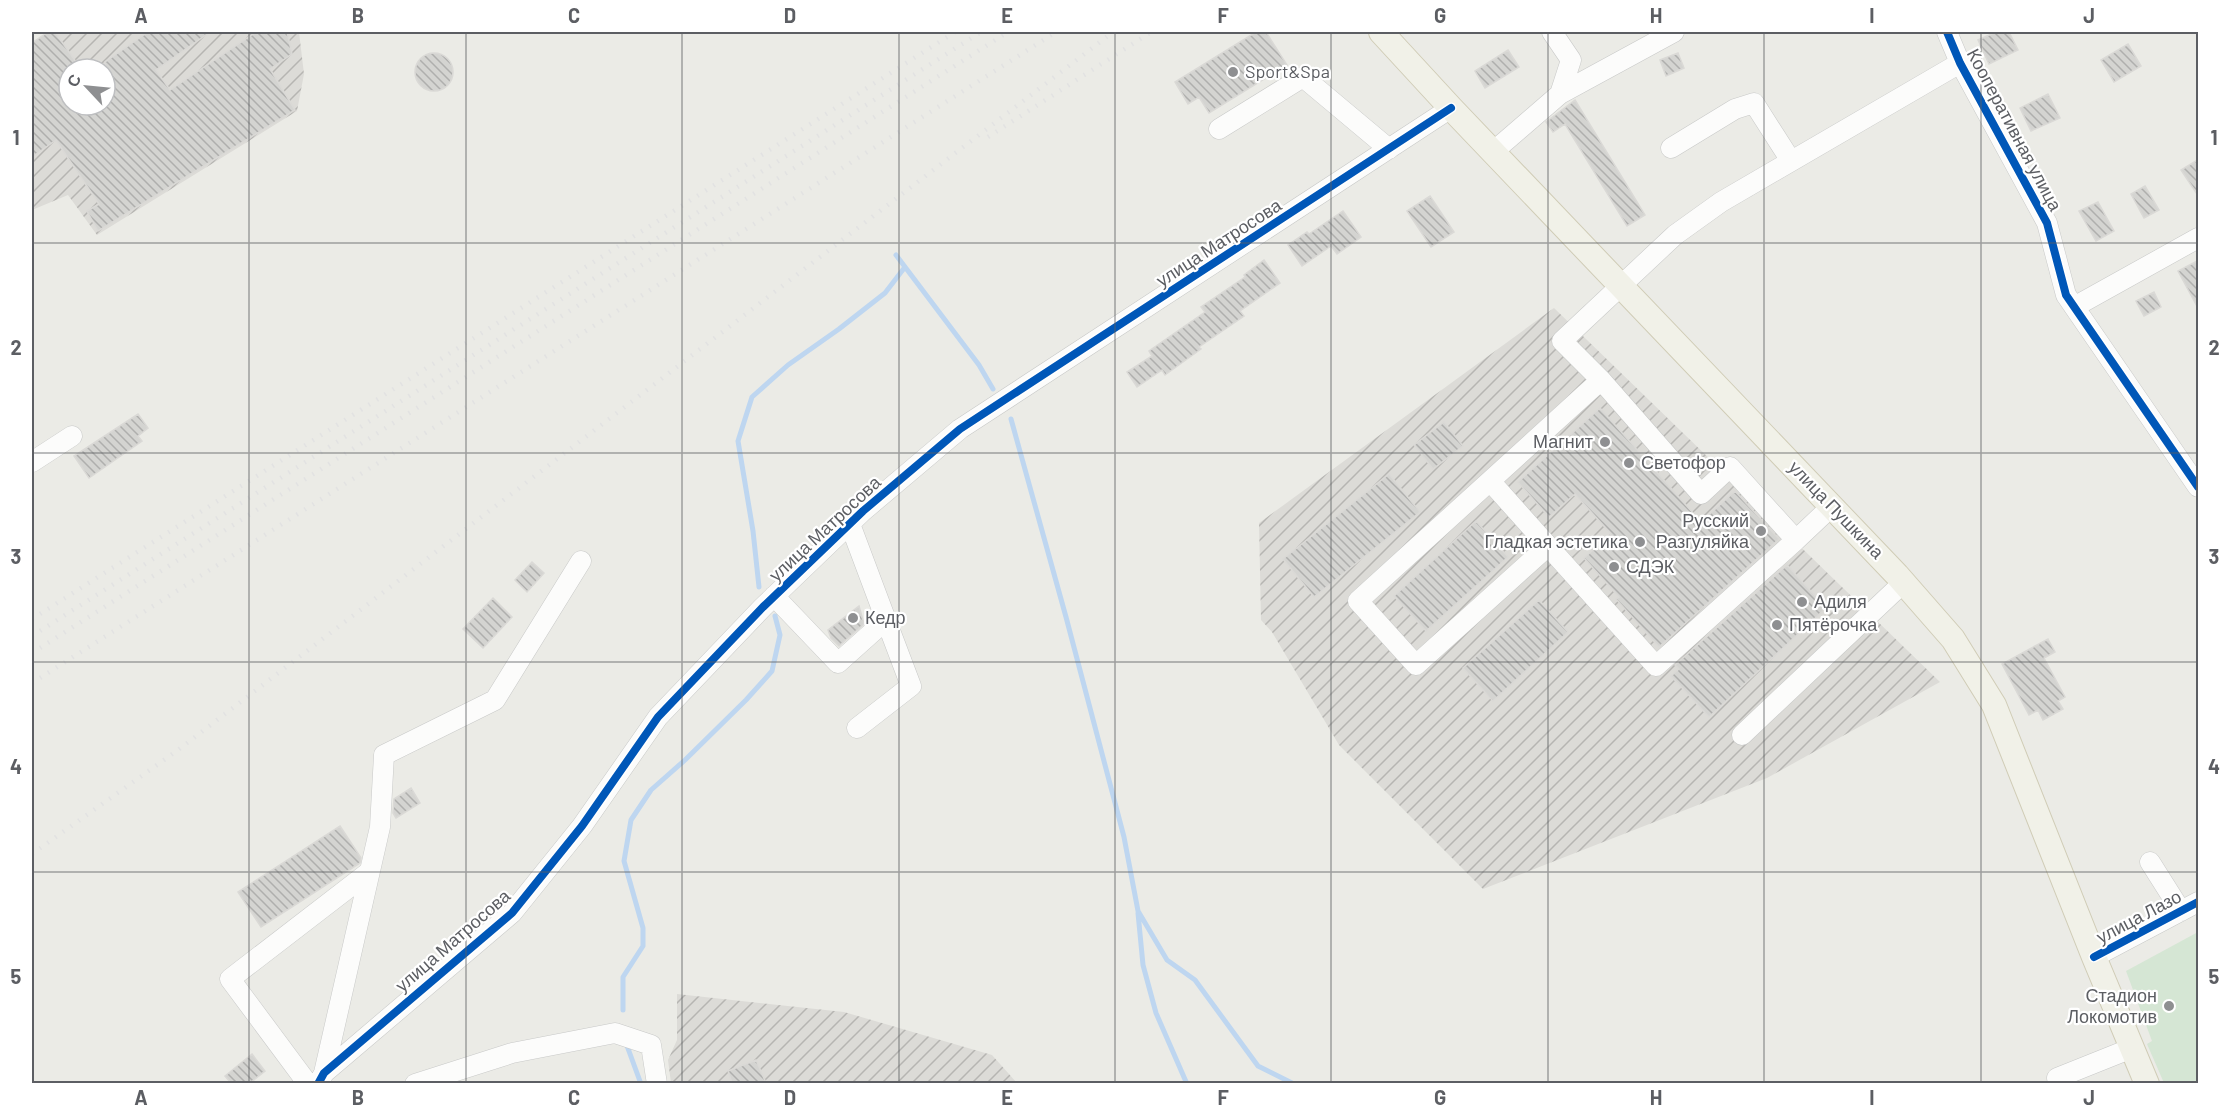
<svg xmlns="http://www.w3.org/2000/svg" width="2230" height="1115" font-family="Barlow,sans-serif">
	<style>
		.industrial { fill: url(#industrial-furrows); fill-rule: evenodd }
		.green { fill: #d5e6d4 }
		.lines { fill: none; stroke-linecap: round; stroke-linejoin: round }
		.stream { stroke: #bed6f0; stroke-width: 5 }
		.building { fill: url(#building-back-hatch); stroke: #dad9d6; stroke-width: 1.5 }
		.minor-casing { stroke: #c8c9c8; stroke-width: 21 }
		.major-casing { stroke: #d0ccb6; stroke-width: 26 }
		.minor { stroke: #fcfcfb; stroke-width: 20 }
		.major { stroke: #f1f1e8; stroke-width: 24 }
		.rail { stroke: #e2e2e2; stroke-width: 4.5; stroke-dasharray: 1.5 8; stroke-linecap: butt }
		.cycleway-casing { stroke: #fff; stroke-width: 11 }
		.cycleway { stroke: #0057b8; stroke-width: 8 }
		.grid { fill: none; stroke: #5c5e63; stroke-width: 1.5; stroke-opacity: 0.55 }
		.poi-dot { fill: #8e8f91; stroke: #fff; stroke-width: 2 }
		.labels { text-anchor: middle; stroke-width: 4.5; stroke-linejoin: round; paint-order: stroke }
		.poi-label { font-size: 18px; fill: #5c5e63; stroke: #fff; text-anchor: start }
		.street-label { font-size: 18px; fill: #5c5e63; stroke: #fff }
		.neatline { fill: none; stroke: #5c5e63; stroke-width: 2 }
		.grid-label { font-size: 20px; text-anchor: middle; font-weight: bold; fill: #5c5e63 }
	</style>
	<defs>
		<pattern id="industrial-furrows" width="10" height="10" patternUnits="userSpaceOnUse" patternTransform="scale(1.5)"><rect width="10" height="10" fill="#dcdbd7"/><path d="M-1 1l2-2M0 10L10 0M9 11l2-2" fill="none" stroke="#b6b5b2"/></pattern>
		<pattern id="building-back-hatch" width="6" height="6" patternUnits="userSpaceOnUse" patternTransform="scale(1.5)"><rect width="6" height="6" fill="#d4d4d1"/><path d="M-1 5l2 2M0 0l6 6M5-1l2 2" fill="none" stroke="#afafad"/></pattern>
	</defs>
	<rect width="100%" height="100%" fill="#ebebe6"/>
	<path class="industrial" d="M57,32H299L304,74L297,111L97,235L68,195L32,210V38L37,46ZM69,69H105V105H69Z
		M1554,308L1940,682L1767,778L1483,889L1339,745L1272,632L1261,620L1259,523Z
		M677,994L844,1012L992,1055L1017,1083H671L668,1060L677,1040Z"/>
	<path class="green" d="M2198,932V1083H2164L2147,1044L2152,1041L2126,971Z"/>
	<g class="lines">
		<path class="stream" d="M896,255L979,365L993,389
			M1011,419L1066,617L1124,837L1138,911L1167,960L1195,980L1258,1066L1294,1084
			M759,587L753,531L738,441L752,397L788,365L839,329L885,293L905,267
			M1138,913L1143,965L1156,1013L1187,1084
			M623,1010V977L643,946V928L624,861L631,820L651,790L685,760L746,700L772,671L780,635L775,616
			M626,1043L641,1084"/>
	</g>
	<path class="building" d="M48,32H55L81,69H69V105H105V62L148,32H210L156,70L170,90L256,32H287L292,54L270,69L295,110L98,231L87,211L99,204L56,140L32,157V43Z
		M1256,32H1266L1287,65L1209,113L1199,97L1188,104L1175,82Z
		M1996,32H2009L2018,50L1989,64L1978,40Z
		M2128,44L2141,66L2114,82L2101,60Z
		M1508,50L1519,67L1485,88L1475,71Z
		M1678,53L1684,68L1666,76L1660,60Z
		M415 72a19 19 0 1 1 38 0a19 19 0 1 1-38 0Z
		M2048,94L2060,118L2031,131L2020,108Z
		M1575,100L1645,215L1627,226L1565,124L1553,132L1546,122Z
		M2199,159V197L2181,170Z
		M2145,186L2159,210L2144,218L2131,194Z
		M1430,196L1454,232L1431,247L1407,211Z
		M2098,202L2114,231L2096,241L2079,211Z
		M1343,211L1361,237L1337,254L1331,246L1302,266L1288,245L1307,232L1309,234Z
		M1264,260L1280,283L1240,311L1244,316L1199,347L1201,349L1165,375L1162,370L1137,387L1127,372L1152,356L1149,351L1205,312L1201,307L1245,277L1244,275Z
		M2199,260V310L2178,271Z
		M2154,292L2161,307L2144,316L2136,301Z
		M1600,408L1701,522L1735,491L1779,539L1659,647L1616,599L1619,597L1584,558L1611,534L1575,494L1549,517L1518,482Z
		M138,414L148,428L138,436L142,441L89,478L74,456Z
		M1444,422L1463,446L1433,469L1414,445Z
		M1389,474L1420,512L1314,597L1283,559Z
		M1476,521L1508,557L1426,631L1394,596Z
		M532,562L544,573L527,592L515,580Z
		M1787,565L1826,608L1709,717L1671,676L1679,669L1675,665Z
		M493,598L512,617L483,648L463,629Z
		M1539,600L1568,632L1493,701L1463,668Z
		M859,606L864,624L839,646L831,638L828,630Z
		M2048,639L2055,652L2044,658L2065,697L2058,701L2063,709L2043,720L2038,710L2029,715L2002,664Z
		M411,788L420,803L396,818L393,813L394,799Z
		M340,826L361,858L360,863L261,927L238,892Z
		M252,1054L265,1071L250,1083H231L225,1076Z
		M756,1060L766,1083H732L728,1071Z"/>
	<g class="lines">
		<defs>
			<path id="minor" d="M1947,32L1960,63L2047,223L2066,295L2198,487
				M1560,94L1674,32
				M1219,129L1303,77L1389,149
				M1671,148L1735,109L1754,103L1791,161
				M1494,151L1560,94L1571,60L1552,32
				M2074,307L2198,238
				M1601,380L1358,601L1416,665L1548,546L1656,666L1796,540L1730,467L1701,494L1601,380L1562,341L1675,235L1721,202L1960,63
				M32,462L72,436
				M1490,481L1548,546
				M1796,540L1832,506
				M774,596L838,663L886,620L850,524
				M857,728L911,686L886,620
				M1742,735L1904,582
				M2150,862L2181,911
				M2094,957L2198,902
				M324,1073L380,827L384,755L495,700L581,561
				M2057,1078L2132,1048
				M308,1084L230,979L369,872
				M318,1084L324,1073L512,913L582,826L658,717L763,607L863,511L960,429L1451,108
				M415,1084L512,1053L615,1033L651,1045L657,1084"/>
			<path id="major" d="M1381,32L1451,108L1897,575L1953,639L1994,705L2094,957L2147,1084"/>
		</defs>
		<use href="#minor" class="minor-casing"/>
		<use href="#major" class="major-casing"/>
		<use href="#minor" class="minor"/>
		<use href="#major" class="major"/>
		<path class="rail" d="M988,137L1151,32
			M32,619L955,32
			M32,636L981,32
			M32,653L1008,32
			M32,683L1056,32
			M32,854L178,750L1113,32"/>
		<defs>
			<path id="cycleway" d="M1947,32L1960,63L2047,223L2066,295L2198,487
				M2094,957L2198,902
				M318,1084L324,1073L512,913L582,826L658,717L763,607L863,511L960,429L1451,108"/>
		</defs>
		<use href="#cycleway" class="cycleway-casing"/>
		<use href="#cycleway" class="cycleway"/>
	</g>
	<path class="grid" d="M249,32V1084M466,32V1084M682,32V1084M899,32V1084M1115,32V1084M1331,32V1084M1548,32V1084M1764,32V1084M1981,32V1084M32,243H2198M32,453H2198M32,662H2198M32,872H2198"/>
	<g class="poi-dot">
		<circle cx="1233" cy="72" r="6"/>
		<circle cx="1605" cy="442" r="6"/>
		<circle cx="1629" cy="463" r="6"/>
		<circle cx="1761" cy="531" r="6"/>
		<circle cx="1640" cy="542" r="6"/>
		<circle cx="1614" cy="567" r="6"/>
		<circle cx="1802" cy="602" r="6"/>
		<circle cx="853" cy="618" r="6"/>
		<circle cx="1777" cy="625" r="6"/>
		<circle cx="2169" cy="1006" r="6"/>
	</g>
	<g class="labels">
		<g class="poi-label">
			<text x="1245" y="78">Sport&amp;Spa</text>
			<text x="1593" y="448" text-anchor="end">Магнит</text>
			<text x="1641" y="469">Светофор</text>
			<text x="1749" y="527" text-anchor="end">Русский<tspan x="1749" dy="21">Разгуляйка</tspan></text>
			<text x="1628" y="548" text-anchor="end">Гладкая эстетика</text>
			<text x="1626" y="573">СДЭК</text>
			<text x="1814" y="608">Адиля</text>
			<text x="865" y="624">Кедр</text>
			<text x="1789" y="631">Пятёрочка</text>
			<text x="2157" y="1002" text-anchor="end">Стадион<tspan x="2157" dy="21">Локомотив</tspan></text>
		</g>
		<g class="street-label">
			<text transform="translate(2014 130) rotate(62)" y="6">Кооперативная улица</text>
			<text transform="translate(1219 243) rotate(-33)" y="6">улица Матросова</text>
			<text transform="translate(1836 510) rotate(46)" y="6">улица Пушкина</text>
			<text transform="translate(825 529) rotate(-43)" y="6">улица Матросова</text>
			<text transform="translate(2139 917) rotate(-28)" y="6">улица Лазо</text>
			<text transform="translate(453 941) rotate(-41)" y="6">улица Матросова</text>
		</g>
	</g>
	<rect width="2230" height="1115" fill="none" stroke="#ffffff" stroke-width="66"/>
	<g transform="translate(87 87) rotate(296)"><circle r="28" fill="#ffffff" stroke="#bebfc1" stroke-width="1.5"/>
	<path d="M0-4.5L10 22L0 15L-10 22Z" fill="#8e8f91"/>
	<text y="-9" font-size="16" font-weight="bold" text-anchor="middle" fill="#5c5e63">С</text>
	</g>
	<rect x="33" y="33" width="2164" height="1049" class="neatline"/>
	<g class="grid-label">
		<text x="141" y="23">A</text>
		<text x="358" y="23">B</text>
		<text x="574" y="23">C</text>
		<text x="790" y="23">D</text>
		<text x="1007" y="23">E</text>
		<text x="1223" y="23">F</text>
		<text x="1440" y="23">G</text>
		<text x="1656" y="23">H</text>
		<text x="1872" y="23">I</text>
		<text x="2089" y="23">J</text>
		<text x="16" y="145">1</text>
		<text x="2214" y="145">1</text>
		<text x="16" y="355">2</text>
		<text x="2214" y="355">2</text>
		<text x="16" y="564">3</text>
		<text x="2214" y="564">3</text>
		<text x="16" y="774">4</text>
		<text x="2214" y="774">4</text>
		<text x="16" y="984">5</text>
		<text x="2214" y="984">5</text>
		<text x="141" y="1105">A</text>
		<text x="358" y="1105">B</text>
		<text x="574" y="1105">C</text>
		<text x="790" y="1105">D</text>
		<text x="1007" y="1105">E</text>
		<text x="1223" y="1105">F</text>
		<text x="1440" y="1105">G</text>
		<text x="1656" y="1105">H</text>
		<text x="1872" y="1105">I</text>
		<text x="2089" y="1105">J</text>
	</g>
</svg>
